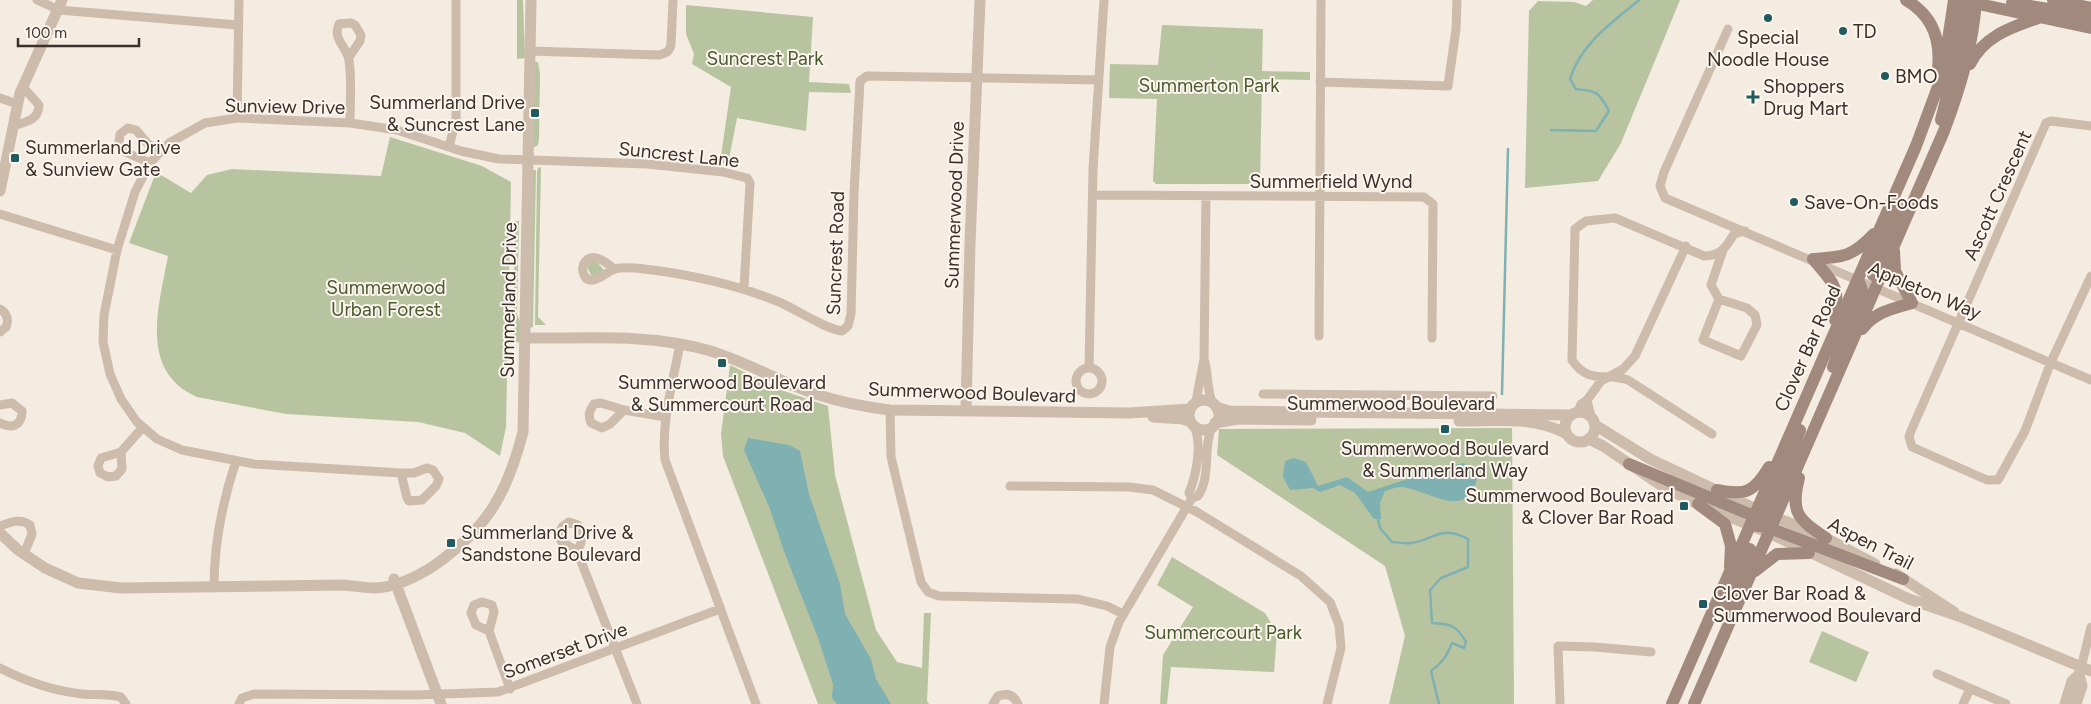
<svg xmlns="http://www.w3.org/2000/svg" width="2091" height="704" font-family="Figtree,sans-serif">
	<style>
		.green { fill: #b8c4a0 }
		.water { fill: #7fb0b2 }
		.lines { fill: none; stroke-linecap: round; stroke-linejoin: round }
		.stream { stroke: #7fb0b2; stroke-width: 2.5 }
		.minor { stroke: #cdbbac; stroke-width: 9 }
		.tertiary { stroke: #cdbbac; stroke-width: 11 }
		.secondary { stroke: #a18a7d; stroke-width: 12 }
		.poi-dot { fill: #1f5a5e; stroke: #fbf5ee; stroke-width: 2 }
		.labels { text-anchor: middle; stroke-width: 4; stroke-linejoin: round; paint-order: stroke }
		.poi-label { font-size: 19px; fill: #3b302b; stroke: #fbf5ee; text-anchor: start }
		.park-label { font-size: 19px; fill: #4a5a2e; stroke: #fbf5ee }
		.street-label { font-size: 19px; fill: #3b302b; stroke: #fbf5ee }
	</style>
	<rect width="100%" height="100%" fill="#f4ebe1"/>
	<path class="green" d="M517,0H523L525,58L517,59Z
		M1593,0H1680L1621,143L1598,181L1525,188L1529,11L1538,1L1574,2L1586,6Z
		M686,5L813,17L809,82L849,84L851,93L809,92L806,131L737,118L728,164L720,163L731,87L692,64L694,54L686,34Z
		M1162,25L1263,29L1262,71L1310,72V80L1262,79L1260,184H1156L1153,181L1157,99L1109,98L1110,64L1158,65Z
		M535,62H538L540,74L539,139L538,145L533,148Z
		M390,137L482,166L511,182L506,427L500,456L465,433L418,422L286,414L197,397C138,371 159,306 168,256L129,243L156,172L191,193L207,175L232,169L381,176Z
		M541,167L538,317L546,325H535L537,172L538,168Z
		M533,170H536L533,327L530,328Z
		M515,221H519L517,314L520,322V342L513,343Z
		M591,262H597L604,270L594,276L591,275L587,267Z
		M730,365L781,390L828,406L835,475L876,630L897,662L922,668L924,613H931L927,701L929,704H818L723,456L721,434Z
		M1512,428L1514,704H1389L1405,636L1385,566L1217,455L1219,429Z
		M1172,557L1265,613L1277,633L1274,672L1171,667L1167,704H1160L1163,655L1193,607L1157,585Z
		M1822,631L1869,652L1856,682L1809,662Z"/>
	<path class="water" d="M748,438L789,445L800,451L809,494L840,584L845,614L871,659L876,679L891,704H837L832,698L833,684L818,638L785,554L770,509L744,450Z
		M1294,458L1306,462L1318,486L1347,477L1368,492L1441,468L1464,463L1477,479C1467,523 1426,488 1400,487C1395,487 1389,490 1385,491L1380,503L1381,519H1374L1355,493L1340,485L1320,492L1313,488L1290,490L1283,477L1285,461Z"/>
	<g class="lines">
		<path class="stream" d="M1551,130L1596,131L1609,111C1599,92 1597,91 1576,89L1570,79C1581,43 1612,23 1639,0
			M1502,394L1508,149
			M1378,519L1380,528L1392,542C1398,542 1405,544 1411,543C1434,540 1441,524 1468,539V567L1441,578L1430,590L1432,623C1451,624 1456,625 1466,642L1464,648L1452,643C1447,656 1442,663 1431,671L1439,704"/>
		<path class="minor" d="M37,0L59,10L237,25
			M1728,29L1664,172L1660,186L1665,198L2091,380
			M529,51L659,55C666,53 670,52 671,44L673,0
			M349,57L360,41L361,35L355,25L351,23L339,24C332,40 347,46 349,60C352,80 350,102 350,123
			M1320,82L1448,86L1456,29L1457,0
			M0,98L17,104
			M237,118L239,0
			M13,126C26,122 39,120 39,105L23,87
			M2091,126L2051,121L2046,123L1911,431L1909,437L1912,447L1987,480H1998L2025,431L2051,362L2091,276
			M449,146L456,121V0
			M150,163L123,151L119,143L120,134L128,128L136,130L148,144L161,151
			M1094,195L1424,197L1433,204L1432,338
			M0,214L117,250
			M614,269C607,263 593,251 585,262C583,264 582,269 583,272C588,291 607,271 615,269C625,266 642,269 653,270C697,276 738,285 779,302C796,309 825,329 842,331L848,326L851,314L854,193L860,81L867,76L1098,80
			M1719,299L1747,308L1755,315L1757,325L1741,356L1703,340L1719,299L1711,285L1723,250
			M0,309C7,313 9,320 6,327L0,332
			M1319,336L1321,0
			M680,344C673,382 661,421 665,460L756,704
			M1204,359L1206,196
			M1089,368L1093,169L1104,0
			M1076 381a13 13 0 1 1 26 0a13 13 0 1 1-26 0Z
			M1263,394L1493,396
			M1587,400L1591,416
			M1196,401L1204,359C1209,373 1206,390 1213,404
			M0,405L12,403L22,411C22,426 12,429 0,423
			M624,410L610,424L602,428L591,423C588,415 589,411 594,404L601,403L624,410L666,417
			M890,410L891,457L921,582L928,592L939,596L1078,599L1107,606L1123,614
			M1578,411L1581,404L1587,400L1601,381L1623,369L1635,356L1686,246
			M1478,413L1479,396
			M1712,434L1628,380C1604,372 1589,385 1572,360L1575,229L1586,221L1615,218L1704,256C1721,256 1726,247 1734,234L1745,231
			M121,452L122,469L116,476L108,477L100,473L98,466L101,458L121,452L143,427
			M427,468L433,470L439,479L436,486L422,500L409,501L407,498L401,473H414Z
			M401,473L254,464L182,450L157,439L137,422L121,399L110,374L103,342L104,315L117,250L135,192L150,163L169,143L205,123L237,118L350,123L397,130L461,151L499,159L648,164L723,172L747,178L750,183L744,288
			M1010,486L1129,487L1153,490L1197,512L1301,576L1330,602L1339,625L1341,648L1327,704
			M1192,498L1189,493C1197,473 1202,445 1194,425
			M0,526C10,522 21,518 30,525L32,534L24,554
			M577,551L561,541L559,534L562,527L569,522L578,525C583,535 583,542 577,551L637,704
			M214,587C214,542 222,503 236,461
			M489,631L476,625L471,613L474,605L482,602L492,605L494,612L489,631L510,689
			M0,668C25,681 54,691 82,694C95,695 108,694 121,697L126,704
			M2081,668L2091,627
			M1937,674L2006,704
			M239,704L242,698L254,694L415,695L498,692L720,609
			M993,704L998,696C1007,693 1014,695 1018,704
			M1104,704L1110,647L1119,622L1192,498L1198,496C1212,475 1202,449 1212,427
			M1560,704L1558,646L1595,647L1651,652
			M1963,704L1970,689"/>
		<path class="tertiary" d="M0,191L20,93L62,0
			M525,338C586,339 647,333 707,350C746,361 781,383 819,395C843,403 866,407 890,410L1129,413L1190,409
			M1189 415a15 15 0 1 1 30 0a15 15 0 1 1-30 0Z
			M1216,407L1229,411L1307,412L1570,415
			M966,410L970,243L980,0
			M1565 427a15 15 0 1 1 30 0a15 15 0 1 1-30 0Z
			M1153,417L1183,419L1191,422
			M1459,421C1495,421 1533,416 1565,433
			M1215,423L1238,419L1311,420
			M1595,425L1650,459L1758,510L1826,538L1875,564
			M1589,439L1603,446L1662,486L1698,504L1769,533L1909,599L1961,617L2091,671
			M0,533L18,550L45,568L78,583L121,588L344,585C354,586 365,588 375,588C396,587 417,577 435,565C488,527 507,494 523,432L531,0
			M1896,574L1954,612
			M394,579L441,704
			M2065,704L2072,681L2079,675
			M2076,704L2082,686L2079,675L2081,668"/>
		<path class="secondary" d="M1906,0C1932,15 1941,39 1938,68
			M2053,0L2091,8
			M1969,2L2091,28
			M2012,3L2091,16
			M1970,64C1984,36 2010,28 2038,18
			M1941,120L1958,52L1965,0
			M1813,259C1834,284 1840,285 1835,320
			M1813,259C1844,257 1852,257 1874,234
			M1873,275L1898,207
			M1862,329C1875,312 1891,309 1912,303L1895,271L1894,251
			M1833,367L1862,290L1858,279
			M1629,464L1761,519
			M1799,478C1790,513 1798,519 1826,538
			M1717,490C1746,496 1754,492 1769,467
			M1698,504L1725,524L1731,546L1730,567
			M1751,525L1767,527L1903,579
			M1767,528V515L1800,430
			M1755,571L1777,554L1809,553
			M1725,614L1750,549
			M1672,704L1916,146L1943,73L1954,0
			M1694,704L1944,131C1960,88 1973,46 1976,0"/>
	</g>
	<g class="poi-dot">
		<circle cx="1768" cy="18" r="5"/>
		<circle cx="1843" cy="31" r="5"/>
		<circle cx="1885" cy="76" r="5"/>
		<path d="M1750.5 89.5h5v5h5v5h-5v5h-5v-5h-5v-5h5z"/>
		<rect x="530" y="108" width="10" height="10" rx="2.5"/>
		<rect x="10" y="153" width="10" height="10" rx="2.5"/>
		<circle cx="1794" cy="202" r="5"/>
		<rect x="717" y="358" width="10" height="10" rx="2.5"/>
		<rect x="1440" y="424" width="10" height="10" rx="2.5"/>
		<rect x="1679" y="501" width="10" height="10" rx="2.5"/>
		<rect x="446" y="538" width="10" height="10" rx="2.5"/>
		<rect x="1698" y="599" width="10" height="10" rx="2.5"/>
	</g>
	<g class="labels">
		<g class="poi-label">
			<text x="1853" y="38">TD</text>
			<text x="1768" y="44" text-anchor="middle">Special<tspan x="1768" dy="22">Noodle House</tspan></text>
			<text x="1895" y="83">BMO</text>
			<text x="1763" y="93">Shoppers<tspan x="1763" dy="22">Drug Mart</tspan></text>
			<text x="525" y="109" text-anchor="end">Summerland Drive<tspan x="525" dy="22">&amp; Suncrest Lane</tspan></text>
			<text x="25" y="154">Summerland Drive<tspan x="25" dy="22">&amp; Sunview Gate</tspan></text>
			<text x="1804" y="209">Save-On-Foods</text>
			<text x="722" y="389" text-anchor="middle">Summerwood Boulevard<tspan x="722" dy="22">&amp; Summercourt Road</tspan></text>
			<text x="1445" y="455" text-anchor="middle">Summerwood Boulevard<tspan x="1445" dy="22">&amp; Summerland Way</tspan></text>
			<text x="1674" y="502" text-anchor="end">Summerwood Boulevard<tspan x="1674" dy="22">&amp; Clover Bar Road</tspan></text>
			<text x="461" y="539">Summerland Drive &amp;<tspan x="461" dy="22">Sandstone Boulevard</tspan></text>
			<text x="1713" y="600">Clover Bar Road &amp;<tspan x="1713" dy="22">Summerwood Boulevard</tspan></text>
		</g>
		<g class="park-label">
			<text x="765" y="65">Suncrest Park</text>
			<text x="1209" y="92">Summerton Park</text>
			<text x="386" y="294">Summerwood<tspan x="386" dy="22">Urban Forest</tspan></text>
			<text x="1223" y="639">Summercourt Park</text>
		</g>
		<g class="street-label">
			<text transform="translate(285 106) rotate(1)" y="7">Sunview Drive</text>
			<text transform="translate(679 154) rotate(6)" y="7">Suncrest Lane</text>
			<text x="1331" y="188">Summerfield Wynd</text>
			<text transform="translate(1997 195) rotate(-66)" y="7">Ascott Crescent</text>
			<text transform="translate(954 205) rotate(-88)" y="7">Summerwood Drive</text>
			<text transform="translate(835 253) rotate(-88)" y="7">Suncrest Road</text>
			<text transform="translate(1925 290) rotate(23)" y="7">Appleton Way</text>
			<text transform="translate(508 300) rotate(-89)" y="7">Summerland Drive</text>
			<text transform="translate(1807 348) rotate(-66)" y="7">Clover Bar Road</text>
			<text transform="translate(972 392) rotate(2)" y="7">Summerwood Boulevard</text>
			<text x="1391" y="410">Summerwood Boulevard</text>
			<text transform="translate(1871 543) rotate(27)" y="7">Aspen Trail</text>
			<text transform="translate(565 650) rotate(-20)" y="7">Somerset Drive</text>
		</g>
	</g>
	<path d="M18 38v8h121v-8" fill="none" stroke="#3b302b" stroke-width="2.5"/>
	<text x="25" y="38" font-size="15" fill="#3b302b" stroke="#fbf5ee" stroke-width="4" paint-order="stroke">100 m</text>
</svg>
